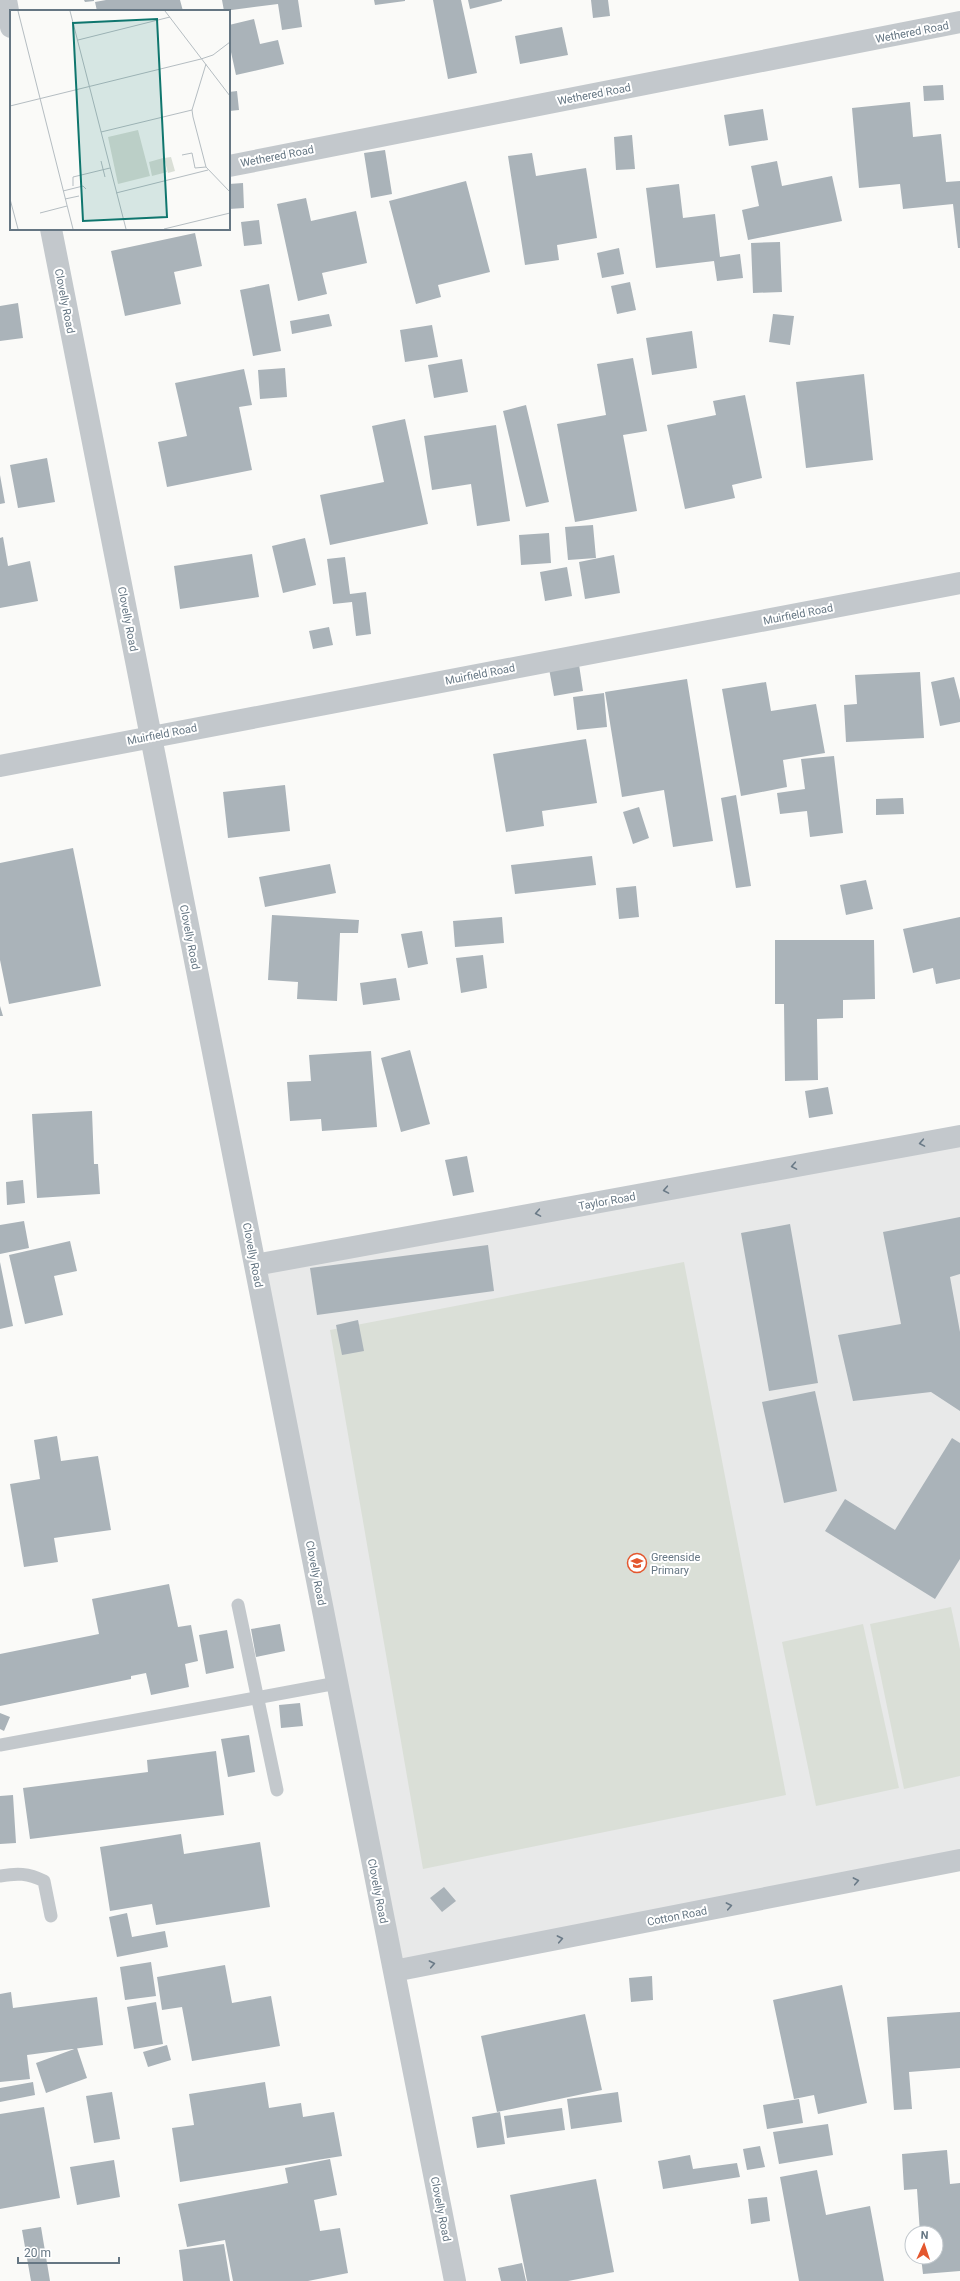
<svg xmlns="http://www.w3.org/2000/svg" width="960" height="2281" font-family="Roboto,sans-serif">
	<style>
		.built { fill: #e8e9e9 }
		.green { fill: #dadfd7 }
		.building { fill: #aab3b9 }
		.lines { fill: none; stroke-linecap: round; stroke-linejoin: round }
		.service { stroke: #c3c8cc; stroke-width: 13 }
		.minor { stroke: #c3c8cc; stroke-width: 22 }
		.oneway { stroke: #6a7a87 }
		.labels { text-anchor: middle; stroke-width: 4; stroke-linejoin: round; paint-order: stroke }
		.street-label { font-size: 11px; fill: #657683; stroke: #fff }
		.poi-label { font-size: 11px; fill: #657683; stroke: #fff; text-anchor: start }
		.inset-road { fill: none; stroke: #b5bdc2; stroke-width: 1 }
		.view { fill: #0f766e; fill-opacity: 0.15; stroke: #0f766e; stroke-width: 2 }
		.inset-edge { fill: none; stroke: #657683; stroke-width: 2 }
	</style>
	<rect width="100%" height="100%" fill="#fafaf8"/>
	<path class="built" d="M960,1136V1860L394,1971L255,1265Z"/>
	<path class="green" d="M684,1262L786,1795L423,1869L330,1330Z
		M951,1607L960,1649V1776L904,1789L870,1624Z
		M863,1624L899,1788L816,1806L782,1642Z"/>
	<path class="building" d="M84,0H94V1L85,2Z
		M106,0H180L183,11H97L95,2Z
		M222,0H298L302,27L282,30L278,4L224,11Z
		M374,0H405V1L375,5Z
		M433,0H461L477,73L448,79Z
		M468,0H502V1L470,9Z
		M591,0H608L610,16L593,18Z
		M254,19L260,44L278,40L284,64L236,75L229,43V25Z
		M562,27L568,55L520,64L515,36Z
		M943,85L944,100L924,101L923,86Z
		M237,91L239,110L229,111V92Z
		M910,102L913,137L941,134L946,182L960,181V248H958L953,204L903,209L900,184L859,188L852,108Z
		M763,109L768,140L729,146L724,115Z
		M632,135L635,169L616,170L614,137Z
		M385,150L392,194L371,198L364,153Z
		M532,153L536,176L586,168L597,238L557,245L559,260L525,265L508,156Z
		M777,161L782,186L832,176L842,221L748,240L742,210L759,206L751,166Z
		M466,181L490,272L438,285L441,297L416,304L389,201Z
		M243,183L244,208L229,209V184Z
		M679,184L683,218L715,214L720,257L740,254L743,278L717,281L714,261L656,268L646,188Z
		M306,198L311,221L356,211L367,263L322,273L327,294L298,301L277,204Z
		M259,220L262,244L244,246L241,222Z
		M195,233L202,266L174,272L181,304L125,316L111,251Z
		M780,242L782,292L753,293L751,243Z
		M619,248L624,274L602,278L597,253Z
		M630,282L636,310L617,314L611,286Z
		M269,284L281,351L253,356L240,290Z
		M18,303L23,338L0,341V306Z
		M329,314L332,326L292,334L290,321Z
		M773,314L794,316L790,345L769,342Z
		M432,325L438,357L405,362L400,330Z
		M692,331L697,368L652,375L646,338Z
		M633,358L647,431L623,435L637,511L575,522L557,424L606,415L597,364Z
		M462,359L468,392L434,398L428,365Z
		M285,368L287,397L260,399L258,370Z
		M244,369L252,405L239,407L252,470L167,487L158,442L187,436L175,383Z
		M864,374L873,460L806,468L796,382Z
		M745,395L762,478L732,485L735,498L685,509L667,425L716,415L713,401Z
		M526,405L549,502L526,507L503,411Z
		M405,419L428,524L330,545L320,495L384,482L372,426Z
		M496,425L510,521L477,526L471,484L432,490L424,436Z
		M47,458L55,502L18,508L10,465Z
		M0,475L5,503L0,504Z
		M593,525L596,558L568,560L565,527Z
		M549,533L551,563L521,565L519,535Z
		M3,537L8,566L30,561L38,601L0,608V538Z
		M305,538L316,585L283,593L272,546Z
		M252,554L259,597L180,609L174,566Z
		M614,555L620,593L585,599L579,562Z
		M345,557L350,594L366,592L371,634L356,636L352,602L333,604L327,559Z
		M567,567L572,596L545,601L540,572Z
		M329,627L333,645L313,649L309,631Z
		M578,658L583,691L554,696L548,663Z
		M920,672L924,738L846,742L844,705L857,704L855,675Z
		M954,677L960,700V722L940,726L931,682Z
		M687,679L713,841L673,847L664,790L622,797L605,692Z
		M766,682L771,711L816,704L825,753L783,760L787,787L741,796L722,689Z
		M604,693L607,727L577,730L573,697Z
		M586,739L597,803L542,811L544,826L506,832L493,754Z
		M834,756L843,833L810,837L807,811L780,814L777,793L805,789L801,759Z
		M285,785L290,831L228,838L223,792Z
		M736,795L751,886L736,888L721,798Z
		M903,798L904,814L876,815V799Z
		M639,807L649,838L633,844L623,812Z
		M73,848L101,986L9,1004L0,960V863Z
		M592,856L596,885L515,894L511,865Z
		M330,864L336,893L265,907L259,877Z
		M866,880L873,909L846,915L840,885Z
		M636,886L639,917L619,919L616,888Z
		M272,915L359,920L358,933H340L337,1001L297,999L298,982L268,980Z
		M502,917L504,943L455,947L453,921Z
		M960,917V979L936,984L933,968L913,973L903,929Z
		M422,931L428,964L408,968L401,934Z
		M775,940H874L875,999L843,1000V1018L817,1019L818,1080L785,1081L784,1004H775Z
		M483,955L487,988L461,993L456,958Z
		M396,978L400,1000L363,1005L360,983Z
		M0,1006L3,1016H0Z
		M410,1050L430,1124L401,1132L381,1058Z
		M371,1051L377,1127L322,1131L321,1119L290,1121L287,1082L311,1081L309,1055Z
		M828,1087L833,1114L809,1118L805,1091Z
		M92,1111L94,1164H98L100,1194L37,1198L32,1114Z
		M467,1156L474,1192L453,1196L445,1160Z
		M23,1180L25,1203L7,1205L6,1182Z
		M960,1217V1274L950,1277L960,1332V1411L931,1392L853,1401L838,1335L901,1324L883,1232Z
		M24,1221L29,1248L0,1254V1225Z
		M790,1224L818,1383L769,1391L741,1233Z
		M70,1241L77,1271L54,1276L63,1315L25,1324L9,1255Z
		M488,1245L494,1291L317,1315L310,1268Z
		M0,1262L13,1326L0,1329Z
		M358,1320L364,1351L342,1355L336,1325Z
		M815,1391L837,1491L784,1503L762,1402Z
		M57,1436L61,1461L98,1456L111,1530L54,1538L58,1562L24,1567L10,1484L40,1479L34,1440Z
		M952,1438L960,1443V1559L935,1599L825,1531L845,1499L895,1530Z
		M169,1584L178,1627L191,1625L198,1661L185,1664L189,1687L151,1695L146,1673L131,1676V1679L0,1706V1654L99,1634L92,1599Z
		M280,1624L285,1651L256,1657L251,1629Z
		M227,1630L234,1668L206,1674L199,1635Z
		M300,1703L303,1726L281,1728L279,1705Z
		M0,1713L10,1717L4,1731L0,1729Z
		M249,1735L255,1772L228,1777L221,1739Z
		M216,1751L224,1815L30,1839L23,1788L148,1772L147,1760Z
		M13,1795L16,1843L0,1844V1796Z
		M181,1834L184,1854L260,1842L270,1907L156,1925L152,1904L110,1911L100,1847Z
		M444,1887L456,1901L442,1912L430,1898Z
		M127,1913L132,1937L165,1931L168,1947L117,1957L109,1917Z
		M151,1962L156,1996L125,2000L120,1967Z
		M225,1965L232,2003L271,1996L280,2046L192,2061L182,2007L162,2010L157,1977Z
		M652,1976L653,2000L631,2002L629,1978Z
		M842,1985L867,2103L818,2114L814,2095L794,2099L773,2000Z
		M11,1992L13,2008L97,1997L103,2045L27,2055L30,2079L0,2082V1994Z
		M156,2002L163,2044L134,2049L127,2007Z
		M960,2012V2068L909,2072L912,2109L894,2110L887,2017Z
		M585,2014L602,2090L497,2112L481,2036Z
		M167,2045L171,2060L148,2067L143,2052Z
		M77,2048L87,2078L46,2093L36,2063Z
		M33,2082L35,2095L0,2102V2088Z
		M265,2082L269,2108L301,2103L303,2117L334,2112L342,2156L180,2182L172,2128L194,2125L189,2094Z
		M112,2092L120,2139L94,2143L86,2096Z
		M618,2092L622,2122L571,2129L567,2099Z
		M799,2099L803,2123L767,2129L763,2105Z
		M44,2107L60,2198L0,2209V2114Z
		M562,2108L565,2130L507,2138L504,2116Z
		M500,2112L505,2144L477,2148L472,2117Z
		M828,2124L833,2155L779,2164L773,2132Z
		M760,2146L765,2167L747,2170L743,2149Z
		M947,2150L950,2184L960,2183V2271L923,2274L921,2257H936V2233H920L917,2189L904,2190L902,2154Z
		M690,2155L693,2169L737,2163L740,2177L663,2189L658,2161Z
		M330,2159L337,2195L314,2200L320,2231L340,2228L348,2273L308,2281H233L225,2240L187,2247L178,2204L288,2183L285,2168Z
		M114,2160L120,2197L77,2205L70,2167Z
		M817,2170L826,2215L870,2206L884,2281H799L780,2177Z
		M596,2179L614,2272L568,2281H527L510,2195Z
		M767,2197L770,2221L751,2224L748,2199Z
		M41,2227L50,2281H31L22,2230Z
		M224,2244L230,2281H183L179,2250Z
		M522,2263L526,2281H501L498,2268Z"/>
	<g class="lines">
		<path class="service" d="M238,1605L277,1790
			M0,1745L337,1683
			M0,1876C17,1873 28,1873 44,1881L51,1916"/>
		<path class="minor" d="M6,0L11,27
			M229,166L960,22
			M51,229L455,2281
			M0,766L960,583
			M255,1265L960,1136
			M394,1971L960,1860"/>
	</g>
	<defs><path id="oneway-chevron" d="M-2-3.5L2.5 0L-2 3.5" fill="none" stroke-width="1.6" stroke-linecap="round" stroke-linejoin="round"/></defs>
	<g class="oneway">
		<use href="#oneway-chevron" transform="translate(922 1143) rotate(170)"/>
		<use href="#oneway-chevron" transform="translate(794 1166) rotate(170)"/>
		<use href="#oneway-chevron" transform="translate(666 1190) rotate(170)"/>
		<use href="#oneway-chevron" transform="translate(538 1213) rotate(170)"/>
		<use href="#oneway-chevron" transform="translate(856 1881) rotate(-11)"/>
		<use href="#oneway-chevron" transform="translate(729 1906) rotate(-11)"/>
		<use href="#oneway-chevron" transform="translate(560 1939) rotate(-11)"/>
		<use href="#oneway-chevron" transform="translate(432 1964) rotate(-11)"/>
	</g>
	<defs>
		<symbol id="school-ring" viewBox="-11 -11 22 22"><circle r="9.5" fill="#fff" stroke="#e4572e" stroke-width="1.5"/><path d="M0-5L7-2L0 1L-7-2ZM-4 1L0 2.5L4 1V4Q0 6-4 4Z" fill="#e4572e"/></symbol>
	</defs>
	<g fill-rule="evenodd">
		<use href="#school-ring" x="626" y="1552" width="22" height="22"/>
	</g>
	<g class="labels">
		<g class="street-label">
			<text transform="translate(912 32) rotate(-11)" y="4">Wethered Road</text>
			<text transform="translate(594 94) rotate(-11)" y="4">Wethered Road</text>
			<text transform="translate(277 156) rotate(-11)" y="4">Wethered Road</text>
			<text transform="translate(65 301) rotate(79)" y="4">Clovelly Road</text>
			<text transform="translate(798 614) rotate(-11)" y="4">Muirfield Road</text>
			<text transform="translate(128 619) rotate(79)" y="4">Clovelly Road</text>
			<text transform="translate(480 674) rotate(-11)" y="4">Muirfield Road</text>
			<text transform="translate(162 734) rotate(-11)" y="4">Muirfield Road</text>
			<text transform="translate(190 937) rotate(79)" y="4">Clovelly Road</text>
			<text transform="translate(607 1201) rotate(-10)" y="4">Taylor Road</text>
			<text transform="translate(253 1255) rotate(79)" y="4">Clovelly Road</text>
			<text transform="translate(316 1573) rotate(79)" y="4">Clovelly Road</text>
			<text transform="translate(378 1891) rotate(79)" y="4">Clovelly Road</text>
			<text transform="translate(677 1916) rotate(-11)" y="4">Cotton Road</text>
			<text transform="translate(441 2209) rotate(79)" y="4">Clovelly Road</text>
		</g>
		<g class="poi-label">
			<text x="651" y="1561">Greenside<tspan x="651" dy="13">Primary</tspan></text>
		</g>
	</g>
	<g transform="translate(10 10)">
		<rect width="220" height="220" fill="#fafaf8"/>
		<path d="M128,120L140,166L108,174L98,127ZM161,147L165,161L158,163L154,148ZM153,148L157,162L142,166L139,152L146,150L147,154L146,150Z" fill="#dadfd7"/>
		<path class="inset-road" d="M8,1L63,219M60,1L116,219M155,1L220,86M68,30L160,7M196,54L182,100L183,107L196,157L220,182M0,96L191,49L203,45L220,32M91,122L182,100M172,145L182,143L185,158L196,157M91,151L95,167M63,176V167L100,158M53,181L73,176L76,179M106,183L198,160M0,189L8,219M55,189L69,186M30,203L57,196M154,219L220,203"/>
		<path class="view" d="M147,9L157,207L73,211L63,13Z"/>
		<rect width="220" height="220" class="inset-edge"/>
	</g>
	<g transform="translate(924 2245) rotate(3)"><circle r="19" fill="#ffffff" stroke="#c1c8cd"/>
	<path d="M0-3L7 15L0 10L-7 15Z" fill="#e4572e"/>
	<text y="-6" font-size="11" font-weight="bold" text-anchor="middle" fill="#657683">N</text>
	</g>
	<path d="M18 2257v6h101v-6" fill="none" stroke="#657683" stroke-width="2"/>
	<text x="24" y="2257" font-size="12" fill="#657683" stroke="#ffffff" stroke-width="3" paint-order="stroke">20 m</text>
</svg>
